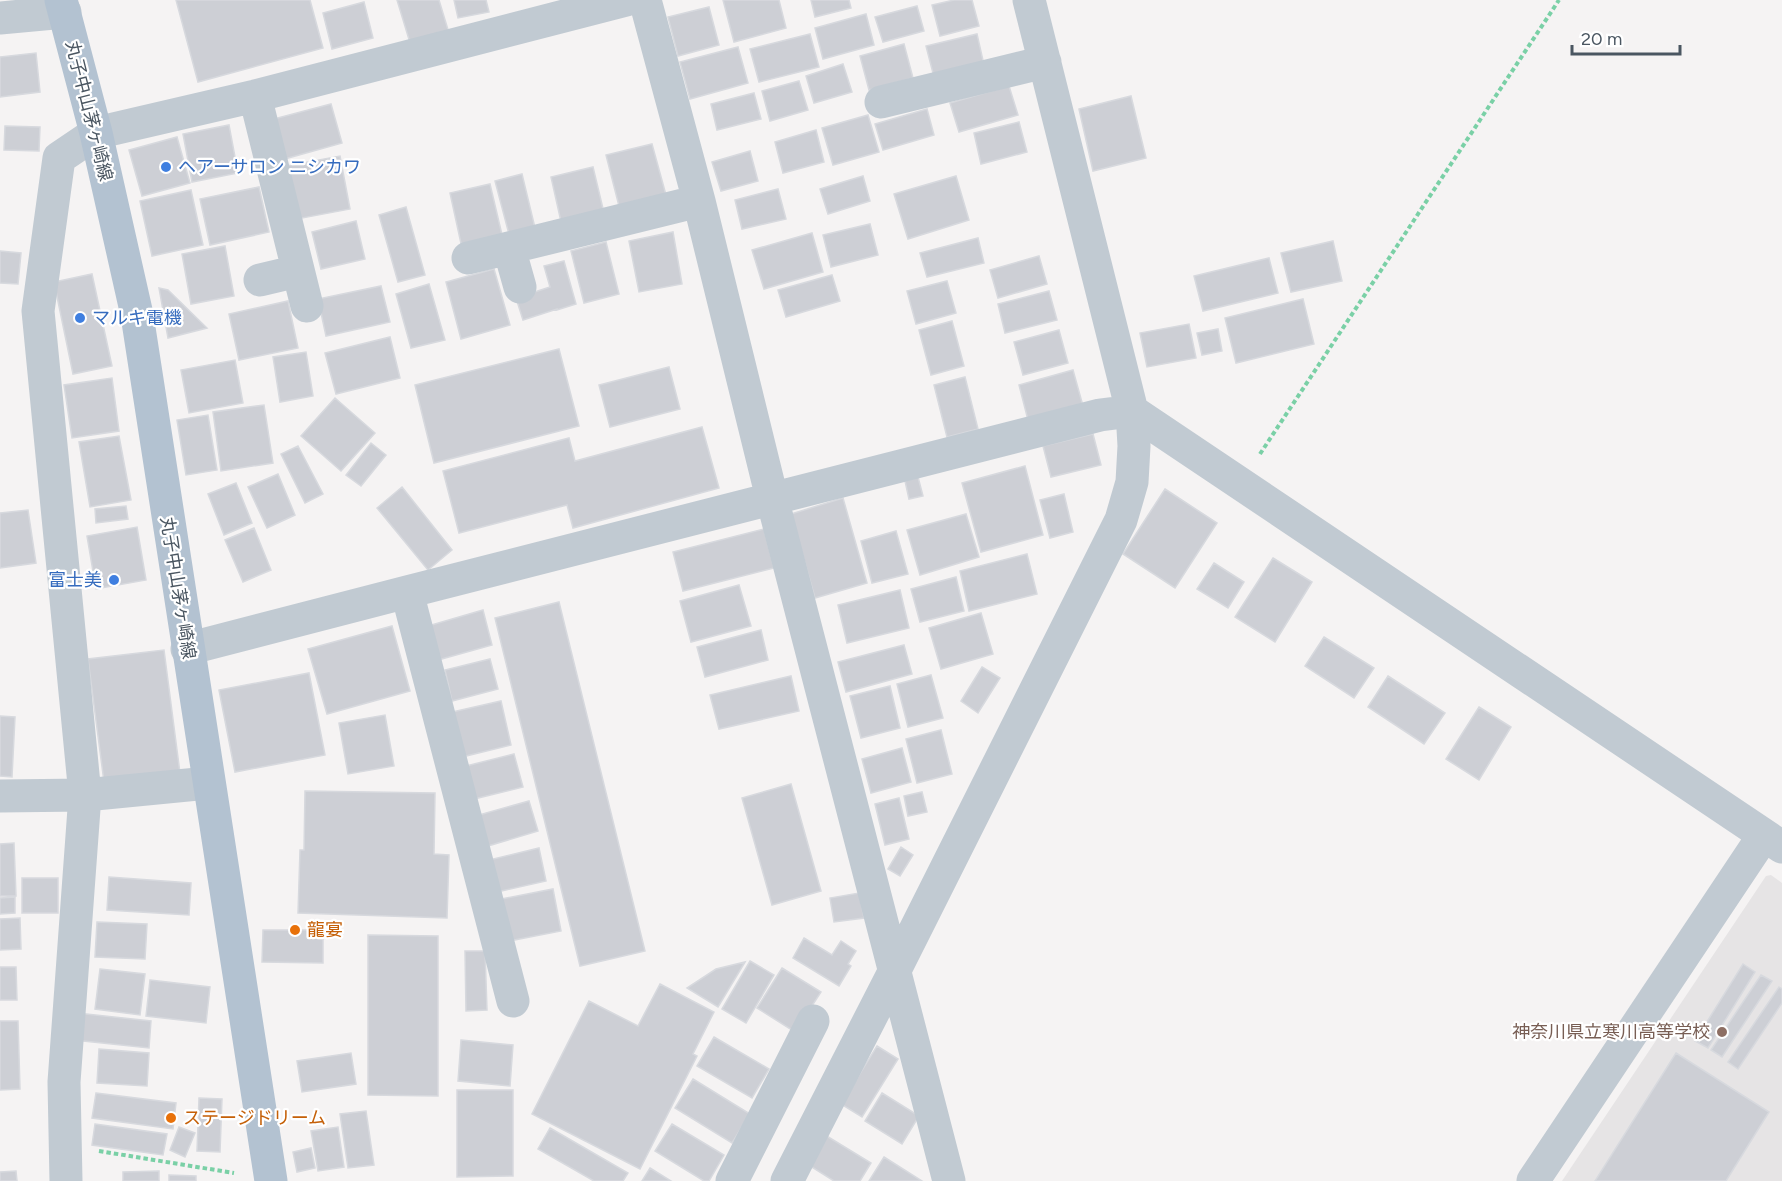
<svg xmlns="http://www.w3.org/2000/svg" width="1782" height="1181" font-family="Figtree,'Noto Sans JP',sans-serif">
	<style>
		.education { fill: #e6e4e5 }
		.building { fill: #cdcfd5; stroke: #d7d9de; stroke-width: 1.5 }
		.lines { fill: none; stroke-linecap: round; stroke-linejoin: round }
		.path { stroke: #7ad0a6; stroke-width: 4; stroke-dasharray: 4.5 3; stroke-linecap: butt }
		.minor { stroke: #c1cad2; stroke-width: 33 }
		.major { stroke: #b3c2d1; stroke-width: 33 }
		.shop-dot { fill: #3f7fe0; stroke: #fff; stroke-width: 2 }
		.food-dot { fill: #e8710a; stroke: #fff; stroke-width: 2 }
		.education-dot { fill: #8d6e63; stroke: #fff; stroke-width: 2 }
		.labels { text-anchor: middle; stroke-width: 4.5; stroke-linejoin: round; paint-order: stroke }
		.street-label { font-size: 18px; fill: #4a5661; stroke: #fff }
		.shop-label { font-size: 18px; fill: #366cbe; stroke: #fff; text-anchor: start }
		.food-label { font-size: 18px; fill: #c56008; stroke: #fff; text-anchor: start }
		.education-label { font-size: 18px; fill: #785e54; stroke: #fff; text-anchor: end }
	</style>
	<rect width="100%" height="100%" fill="#f5f3f3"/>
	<path class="education" d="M1771,875L1782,883V1181H1562L1766,876Z"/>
	<path class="building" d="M176,0H310L323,48L198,82Z
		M397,0H439L449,33L411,46Z
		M454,0H486L489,12L458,18Z
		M723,0H779L786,28L734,42Z
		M811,0H849L851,8L815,17Z
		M954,0H972L979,26L940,36L932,5Z
		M364,2L373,38L332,49L323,13Z
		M917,6L924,31L883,42L875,17Z
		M709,7L719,45L678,56L668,17Z
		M866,14L874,45L823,59L815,28Z
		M810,34L819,67L759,82L750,49Z
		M977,34L984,65L934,77L926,46Z
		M904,44L913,78L869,90L860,56Z
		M738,47L748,83L690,99L680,62Z
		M36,53L40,92L0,97V57Z
		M843,64L852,92L814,103L806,76Z
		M799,81L808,110L770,121L762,91Z
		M1009,86L1018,115L959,132L950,103Z
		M754,93L761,119L717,130L711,104Z
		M1131,96L1146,158L1093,171L1079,109Z
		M331,104L342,143L281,160L270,120Z
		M927,109L934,135L883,150L875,124Z
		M868,115L879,152L833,165L822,128Z
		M1019,122L1027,152L981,164L974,133Z
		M229,125L238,173L192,182L183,134Z
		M5,126L40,127L39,151L4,150Z
		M816,130L824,162L783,173L775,142Z
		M177,137L190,183L142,196L129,150Z
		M652,144L666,195L619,206L606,155Z
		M750,151L758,181L721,191L712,162Z
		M340,156L350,209L297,219L286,166Z
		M593,167L605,217L562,226L551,177Z
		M522,174L536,232L510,238L495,181Z
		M863,176L870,201L828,214L820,189Z
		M956,176L969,220L908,239L894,194Z
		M490,184L503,239L462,248L450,193Z
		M259,187L269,232L210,245L200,199Z
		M778,189L786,219L742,229L735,200Z
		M191,190L203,245L152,256L140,201Z
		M406,207L425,275L398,282L379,215Z
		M356,221L365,259L321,269L312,232Z
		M870,224L878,255L831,267L823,235Z
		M673,232L682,284L639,292L629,241Z
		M812,233L823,272L764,289L752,250Z
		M978,238L984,263L927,277L920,253Z
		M1333,241L1342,281L1291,292L1281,253Z
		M606,242L619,294L584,303L571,251Z
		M225,246L234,296L191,304L182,254Z
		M0,251L21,253L18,284L0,283Z
		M1039,256L1047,284L998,298L990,270Z
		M1269,258L1278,293L1203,311L1194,276Z
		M564,261L576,304L557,310V309L523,320L516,298L550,287L544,266Z
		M494,269L510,325L461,339L446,282Z
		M92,274L112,366L73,374L54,282Z
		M832,275L840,301L786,317L778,290Z
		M947,281L956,313L916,324L907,291Z
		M429,284L445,340L411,348L396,294Z
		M381,286L390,322L326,336L318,299Z
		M159,288L168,290L207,328L168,338Z
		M1049,291L1057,320L1005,333L998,304Z
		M1303,299L1314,344L1236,363L1225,318Z
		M288,301L298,348L239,360L229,314Z
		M952,321L964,366L931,375L919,330Z
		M1189,324L1196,358L1147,367L1140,333Z
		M1218,329L1222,351L1202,355L1197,333Z
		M1059,330L1068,363L1023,375L1014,342Z
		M390,337L400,378L336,394L325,353Z
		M559,349L579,426L434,463L415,385Z
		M306,352L313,396L280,402L273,357Z
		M235,360L243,403L189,413L181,370Z
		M669,367L680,409L610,427L599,385Z
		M1073,370L1083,406L1028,420L1019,385Z
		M965,377L978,429L947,437L934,385Z
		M112,378L119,431L72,438L64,385Z
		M335,398L375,433L341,471L301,436Z
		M264,405L273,463L221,471L213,412Z
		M208,415L217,470L186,475L177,420Z
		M702,427L719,488L573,528L567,505L459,533L443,471L569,438L575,461Z
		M1093,434L1101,465L1051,477L1043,446Z
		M119,436L131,500L90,507L79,442Z
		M371,443L386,455L361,486L346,475Z
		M298,446L323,494L305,503L281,454Z
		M1025,466L1043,535L981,552L962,483Z
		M278,474L295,515L267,528L248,487Z
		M918,477L923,496L909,499L905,481Z
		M236,483L252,523L224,535L208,494Z
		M402,487L452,550L428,570L377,508Z
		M1165,489L1217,523L1175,588L1123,554Z
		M1064,494L1073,532L1050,538L1040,500Z
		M843,498L867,583L815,598L791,514Z
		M126,506L128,519L96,523L95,509Z
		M28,510L36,563L0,568V513Z
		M966,514L979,557L920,575L907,530Z
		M137,527L146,580L96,589L87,536Z
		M254,528L271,570L243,582L225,540Z
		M764,529L774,568L683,591L673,552Z
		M896,531L908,574L872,583L861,541Z
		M1027,554L1037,594L969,611L960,571Z
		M1273,558L1312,582L1275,642L1235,617Z
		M1214,563L1244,582L1228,608L1197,589Z
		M956,577L964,611L920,622L911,589Z
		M739,585L751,626L691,642L680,601Z
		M900,590L909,628L847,643L838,605Z
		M559,602L645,951L580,966L495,618Z
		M483,610L492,645L438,660L428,626Z
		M981,613L993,654L941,669L929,628Z
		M392,626L410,691L327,714L308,649Z
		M761,630L768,660L705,677L697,647Z
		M1324,637L1374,668L1354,698L1305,666Z
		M904,645L912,674L846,692L838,662Z
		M164,650L180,773L104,782L88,659Z
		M490,659L498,689L452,701L445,670Z
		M982,667L1000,678L978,713L961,701Z
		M309,673L325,755L235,772L219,690Z
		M931,675L943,718L908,727L897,684Z
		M791,676L799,711L719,729L710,695Z
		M1388,676L1445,713L1424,744L1368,707Z
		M890,686L900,728L861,738L850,696Z
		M501,701L511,745L462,757L452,712Z
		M1479,707L1511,727L1479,780L1446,759Z
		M385,715L394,766L348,774L339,723Z
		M0,716L15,717L12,777L0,776Z
		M941,730L952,774L917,783L906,739Z
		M902,748L911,782L871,793L862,759Z
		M514,754L523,787L474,799L466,766Z
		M791,784L821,891L772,905L742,798Z
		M305,791L435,793L434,854L449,855L447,918L298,913L300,850H304Z
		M922,792L927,812L908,816L904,796Z
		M899,798L909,839L885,845L875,804Z
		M529,801L538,831L488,846L479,815Z
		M14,843L16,896H0V844Z
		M901,847L913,855L900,876L888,869Z
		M539,848L546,881L497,892L489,860Z
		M109,877L191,883L189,915L107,910Z
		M22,878H58V913H22Z
		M553,889L561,931L509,941L501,899Z
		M859,893L864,918L834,922L830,898Z
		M15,897V913L0,914V898Z
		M20,918L21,949L0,950V919Z
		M97,922L147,924L145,959L95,957Z
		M263,930H323V963L262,962Z
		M368,935L438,936V1096L368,1095Z
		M804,938L832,955L841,941L856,951L848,964L851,966L839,986L793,958Z
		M465,951H485L487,1010L466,1011Z
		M750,961L774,975L746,1023L722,1009Z
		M745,962L718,1007L687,988L716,969Z
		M1743,964L1755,972L1708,1048L1695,1041Z
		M0,967H16L17,1000H0Z
		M782,968L821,992L795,1032L757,1008Z
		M100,969L145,974L140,1015L95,1009Z
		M1761,975L1772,981L1722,1057L1711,1050Z
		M150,980L210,987L206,1023L146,1016Z
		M660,984L714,1012L693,1054L697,1056L640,1169L532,1114L589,1001L638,1026Z
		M1779,987L1782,989V1003L1738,1069L1728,1062Z
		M77,1013L151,1021L149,1048L74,1040Z
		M0,1021H18L20,1089L0,1090Z
		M714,1037L769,1069L752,1098L697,1066Z
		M461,1040L513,1045L510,1086L458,1081Z
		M877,1046L898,1059L862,1117L841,1104Z
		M99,1049L149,1053L147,1086L97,1083Z
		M351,1053L356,1084L302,1092L297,1061Z
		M1676,1053L1769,1112L1726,1181H1595Z
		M693,1079L750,1114L732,1143L675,1108Z
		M457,1090H513V1176L457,1177Z
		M96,1093L176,1103L173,1129L92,1118Z
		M882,1093L919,1116L902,1144L865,1121Z
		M199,1098L222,1099L220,1152L197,1151Z
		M366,1111L374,1165L348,1168L340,1114Z
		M95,1124L167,1134L163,1155L92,1145Z
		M672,1124L724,1155L709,1181H704L655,1151Z
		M179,1127L195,1133L185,1157L170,1150Z
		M338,1127L344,1167L318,1171L311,1131Z
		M550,1128L628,1173L623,1181H594L538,1149Z
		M825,1135L871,1163L860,1181H834L807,1164Z
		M311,1148L315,1168L297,1172L293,1152Z
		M884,1157L922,1181H869Z
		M650,1168L671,1181H642Z
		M16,1171L17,1181H0V1172Z
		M159,1171V1181H123V1172Z
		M169,1175L196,1176V1181H169Z"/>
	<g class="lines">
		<path class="path" d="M1260,454L1559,0
			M99,1151L234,1173"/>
		<path class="minor" d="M645,0L699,201L772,498L949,1181
			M0,18L65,12
			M255,96L307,306
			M881,102L1045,62
			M509,248L520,287
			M468,258L699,201
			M260,280L298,271
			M407,592L513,1001
			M187,649L407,592L1100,415L1132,411L1782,847
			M0,796L85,795L208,783
			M66,1181L64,1082L85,795L38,311L59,158L96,133L255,96L626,0
			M732,1181L813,1021
			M787,1181L894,972L1121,520L1132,482L1134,446L1132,411L1029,0
			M1533,1181L1764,835"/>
		<path class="major" d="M61,0L96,133L137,315L271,1181"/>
	</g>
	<g class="shop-dot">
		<circle cx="166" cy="167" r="6"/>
		<circle cx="80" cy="318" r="6"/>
		<circle cx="114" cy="580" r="6"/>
	</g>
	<g class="food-dot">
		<circle cx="295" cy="930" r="6"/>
		<circle cx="171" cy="1118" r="6"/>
	</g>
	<circle class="education-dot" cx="1722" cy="1032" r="6"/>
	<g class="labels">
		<g class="street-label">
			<text transform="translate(89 111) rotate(76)" y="6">丸子中山茅ヶ崎線</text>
			<text transform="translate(178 588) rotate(81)" y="6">丸子中山茅ヶ崎線</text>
		</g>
		<g class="shop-label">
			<text x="178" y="173">ヘアーサロン ニシカワ</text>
			<text x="92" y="324">マルキ電機</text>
			<text x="102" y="586" text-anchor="end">富士美</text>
		</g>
		<g class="food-label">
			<text x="307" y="936">龍宴</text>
			<text x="183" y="1124">ステージドリーム</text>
		</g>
		<g class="education-label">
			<text x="1710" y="1038">神奈川県立寒川高等学校</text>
		</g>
	</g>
	<path d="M1572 45v9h108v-9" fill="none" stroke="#4a5661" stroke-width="3"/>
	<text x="1581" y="45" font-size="18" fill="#4a5661" stroke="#ffffff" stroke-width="4.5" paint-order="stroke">20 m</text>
</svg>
